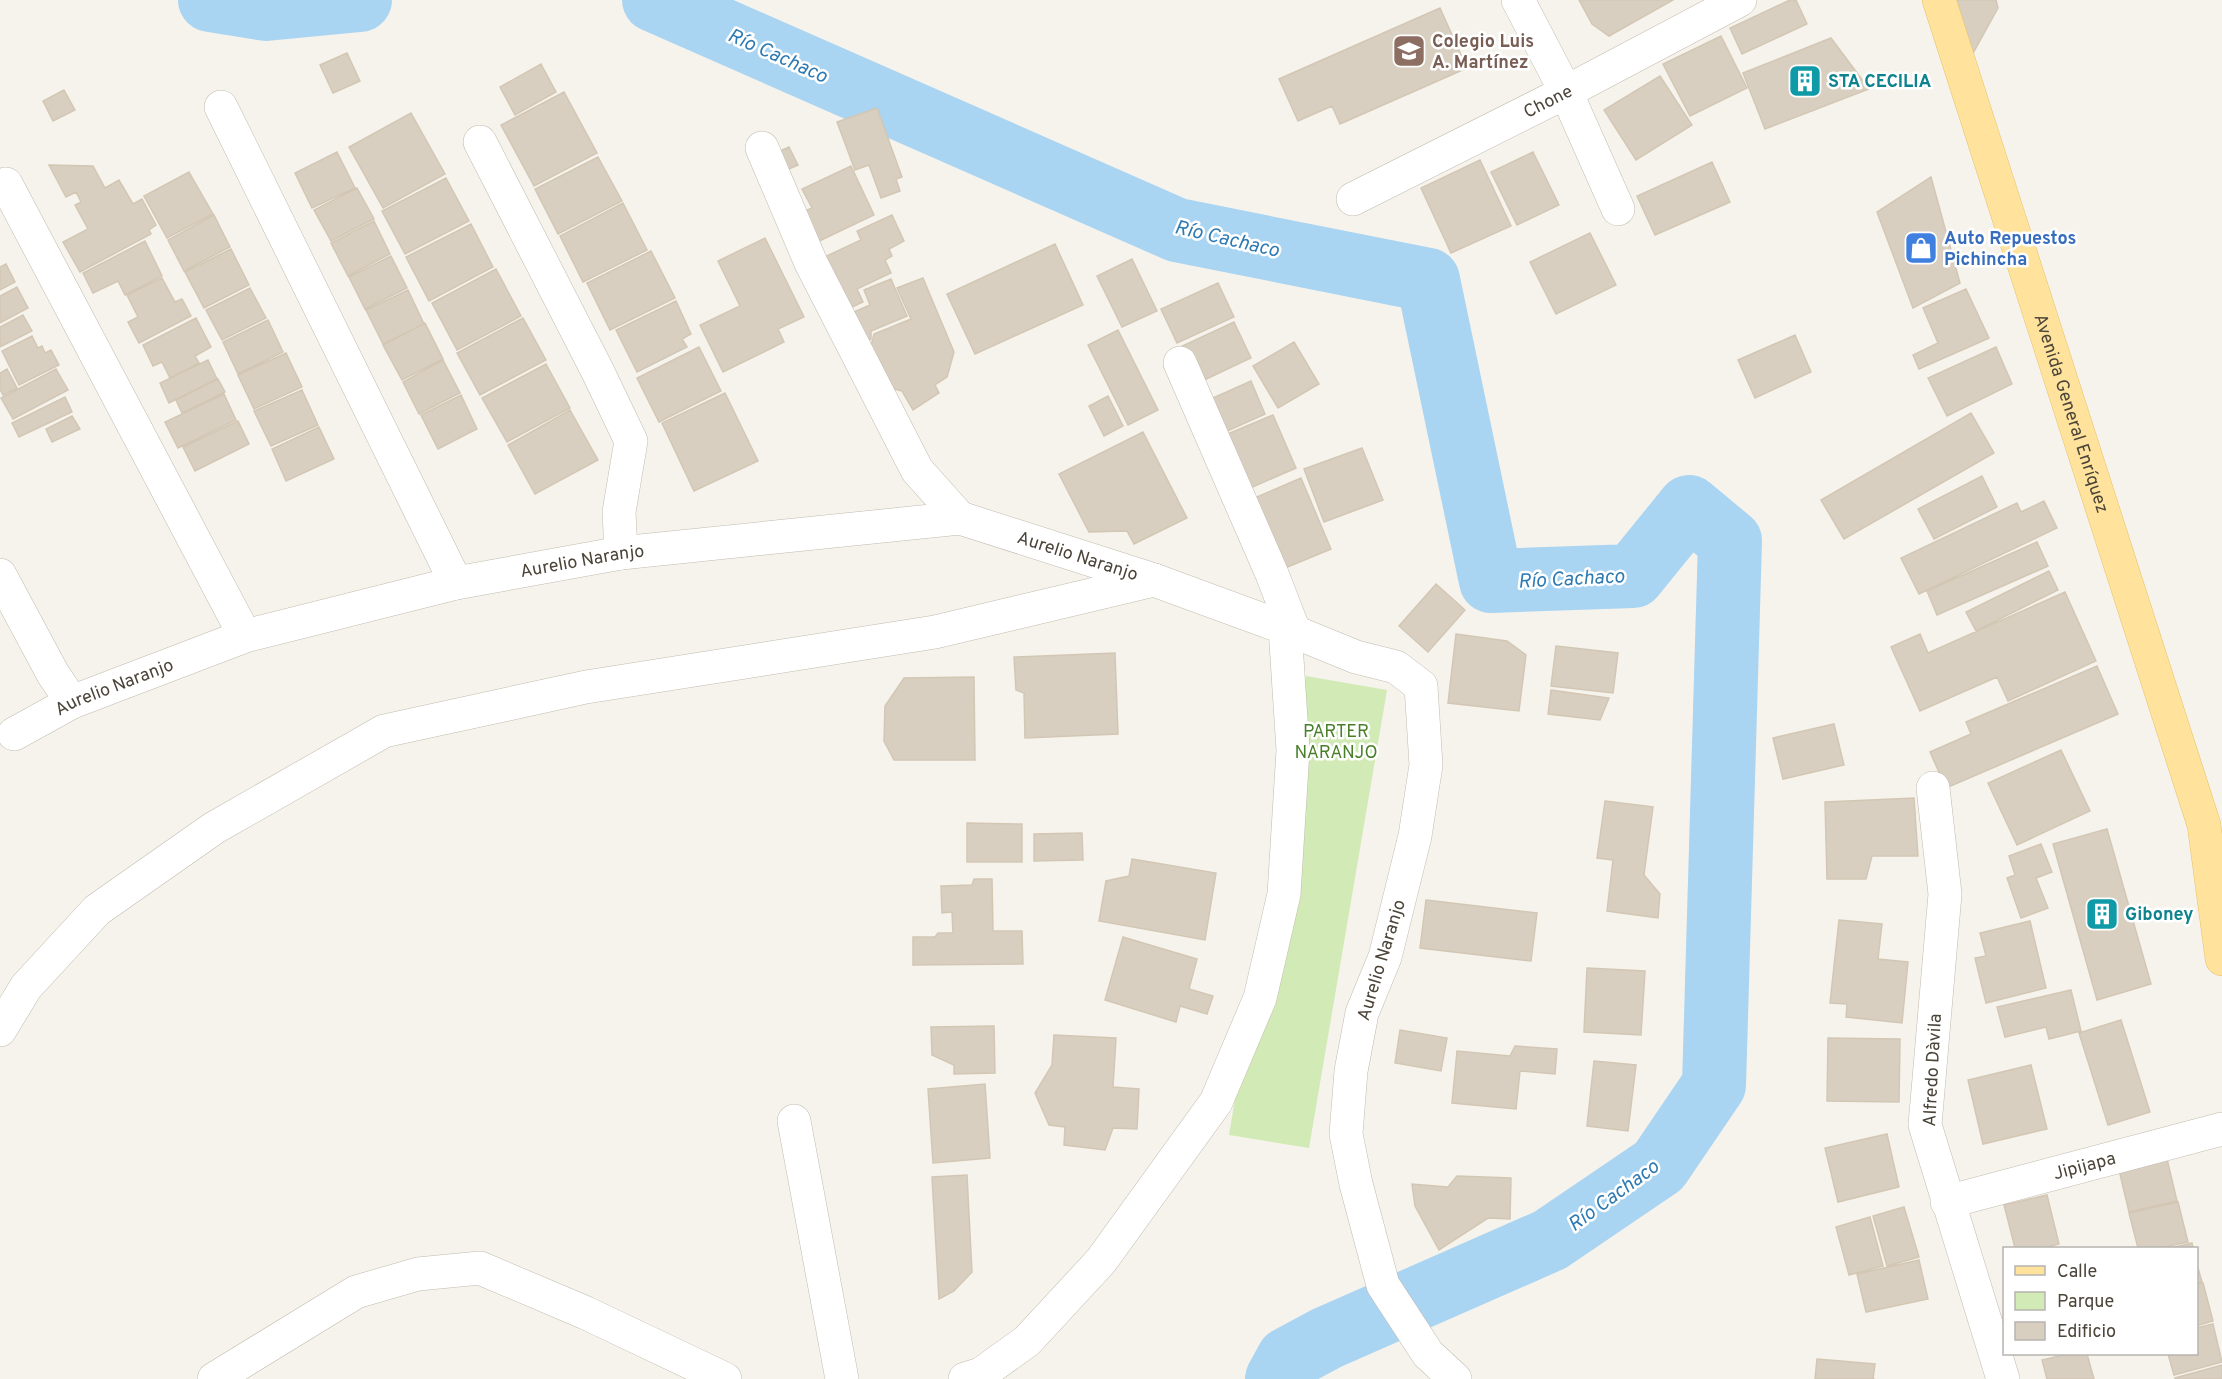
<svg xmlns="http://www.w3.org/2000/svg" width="2222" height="1379" font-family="Overpass,sans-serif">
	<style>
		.green { fill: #d2eab5 }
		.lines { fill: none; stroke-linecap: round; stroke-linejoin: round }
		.river { stroke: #a9d4f2; stroke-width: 64 }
		.building { fill: #d8cfc1; stroke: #d3c7b4; stroke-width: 1.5 }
		.minor-casing { stroke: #c2bbae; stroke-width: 34 }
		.major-casing { stroke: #e6c16a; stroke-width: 34 }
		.minor { stroke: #fff; stroke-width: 33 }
		.major { stroke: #ffe39c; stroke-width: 33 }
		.labels { text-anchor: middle; stroke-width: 5; stroke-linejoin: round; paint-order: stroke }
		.education-label { font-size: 18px; font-weight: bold; fill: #785e54; stroke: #fff; text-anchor: start }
		.culture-label { font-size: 18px; font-weight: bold; fill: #0d838f; stroke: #fff; text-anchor: start }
		.street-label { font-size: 18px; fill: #4b4439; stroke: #fff }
		.shop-label { font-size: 18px; font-weight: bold; fill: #366cbe; stroke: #fff; text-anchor: start }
		.park-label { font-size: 18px; fill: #4a7f2a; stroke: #fff }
		.water-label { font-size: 20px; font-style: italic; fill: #2e7ab2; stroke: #fff }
	</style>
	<rect width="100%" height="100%" fill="#f6f3ec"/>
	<path class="green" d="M1306,676L1387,690L1309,1148L1229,1135Z"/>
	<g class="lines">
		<path class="river" d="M210,0L266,9L360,0
			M654,0L1177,230L1428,280L1491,581L1633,576L1689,507L1730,541L1714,1085L1659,1166L1550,1240L1327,1338L1288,1359L1277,1379"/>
	</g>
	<path class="building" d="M1579,0H1673L1609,36L1592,24Z
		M1790,0H1796L1807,24L1742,54L1730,28Z
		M1956,0H1996L1998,8L1972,55Z
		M1440,8L1467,68L1340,124L1332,106L1298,121L1279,79Z
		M1721,36L1747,88L1690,116L1663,64Z
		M1831,38L1869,89L1765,129L1743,73Z
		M347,53L360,81L333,93L320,65Z
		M541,64L556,92L515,115L500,87Z
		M1660,76L1692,125L1636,160L1604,110Z
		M64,90L75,110L53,121L43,101Z
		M564,92L597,153L534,186L501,125Z
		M877,108L902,177L896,179L900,191L881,198L869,165L855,170L837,122Z
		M411,113L445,174L383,208L349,147Z
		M789,147L798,165L777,174L769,156Z
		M337,152L355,188L312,208L295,173Z
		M1533,152L1559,205L1517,225L1491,172Z
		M598,157L622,201L558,234L535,189Z
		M1480,160L1511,226L1451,253L1421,188Z
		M1712,162L1730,202L1655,235L1637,196Z
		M49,165L93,166L105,188L119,180L133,204L142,199L156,225L149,230L151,234L80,272L63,242L88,229L75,205L81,202L76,192L66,197Z
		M851,166L874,215L811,245L796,215L812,208L802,189Z
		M189,172L213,214L167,238L144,196Z
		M1931,177L1960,283L1913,308L1877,212Z
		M446,178L469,221L405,254L382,211Z
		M357,188L374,219L331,241L314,210Z
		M623,203L647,250L583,282L560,236Z
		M214,215L230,247L184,271L168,240Z
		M892,215L904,241L889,249L892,256L885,260L891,273L857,289L863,302L840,313L816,261L861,240L857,231Z
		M374,221L390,254L348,276L331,243Z
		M471,224L493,267L429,301L406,257Z
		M1590,233L1616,285L1556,314L1530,262Z
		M765,238L804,317L778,329L784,342L723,372L700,325L740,306L718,261Z
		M145,241L162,276L125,295L118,281L93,293L83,273Z
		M1055,244L1083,305L975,354L947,294Z
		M231,249L249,285L204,308L185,272Z
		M651,251L675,298L610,330L587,283Z
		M391,256L407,288L365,309L349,277Z
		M1132,259L1157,311L1122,327L1097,276Z
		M6,264L15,282L0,290V267Z
		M496,269L521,316L457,350L432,303Z
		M162,278L175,302L182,299L191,316L139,343L128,322L138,317L127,295Z
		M923,278L954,352L947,377L935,385L939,393L913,410L902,391L891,388L867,362L874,334L911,319L897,288Z
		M891,279L907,316L871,331V339L857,344L845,316L870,305L864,290Z
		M1218,283L1234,317L1177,343L1161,309Z
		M17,287L28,308L0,323V296Z
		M250,288L266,318L222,340L206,310Z
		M1966,289L1989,338L1919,369L1913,355L1938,343L1923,308Z
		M408,290L424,324L383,344L366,310Z
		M676,301L691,334L682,339L687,347L637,372L616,330Z
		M23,315L32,331L0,347V327Z
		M196,318L211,347L195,356L199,363L170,378L162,362L153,366L143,345Z
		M523,318L546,360L480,395L457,353Z
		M268,320L283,352L238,374L223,342Z
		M1234,322L1251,358L1198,383L1180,347Z
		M425,323L443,359L402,380L383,345Z
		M1118,330L1158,410L1128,425L1088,345Z
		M1795,335L1811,372L1755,398L1738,360Z
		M32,336L38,348L42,346L45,353L51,350L59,365L19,385L2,351Z
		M1294,342L1319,384L1278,408L1253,366Z
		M699,347L721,391L659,422L637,378Z
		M1996,347L2012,384L1947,416L1928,378Z
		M286,353L302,387L254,409L238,375Z
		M208,360L217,379L169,403L160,383Z
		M443,360L460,393L419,414L403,382Z
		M546,364L570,408L507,442L482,398Z
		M7,369L17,388L3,395L0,389V373Z
		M56,369L68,390L13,419L1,398Z
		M218,379L225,392L182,413L176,400Z
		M1251,381L1265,414L1216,436L1202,403Z
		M302,390L318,425L271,446L254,411Z
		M725,393L758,461L694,491L662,423Z
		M224,394L236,420L178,448L165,422Z
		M461,395L477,429L438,449L421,415Z
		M1108,396L1123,426L1104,436L1089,406Z
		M65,397L72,412L19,437L12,423Z
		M570,410L598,460L535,494L508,445Z
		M1971,413L1994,453L1844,539L1821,500Z
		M1273,415L1296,468L1239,493L1216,439Z
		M72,416L80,429L52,442L46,429Z
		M238,421L249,444L195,471L183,447Z
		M319,427L334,459L286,481L272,449Z
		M1143,432L1187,518L1134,544L1127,531L1089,532L1059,474Z
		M1362,448L1383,500L1324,522L1304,469Z
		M1982,476L1997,507L1934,539L1918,509Z
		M1301,478L1331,549L1273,573L1243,503Z
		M2044,501L2057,528L1919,594L1901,558L2017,503L2021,512Z
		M2037,542L2048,566L1937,615L1927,591Z
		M2049,571L2058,590L1976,631L1966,612Z
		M1436,584L1465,610L1428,652L1399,626Z
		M2065,592L2096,661L2008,701L1997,677L1920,711L1891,647L1920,634L1928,653Z
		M1456,634L1507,641L1526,655L1519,711L1448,703Z
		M1556,646L1618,653L1613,693L1551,686Z
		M1115,653L1118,734L1025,738L1024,693L1016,690L1014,657Z
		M2097,666L2118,714L1946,788L1930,752L1971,734L1966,722Z
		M974,677L975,760H894L884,741L885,706L904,678Z
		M1551,690L1609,698L1600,720L1548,714Z
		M1834,724L1844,765L1783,779L1773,738Z
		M2061,750L2090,811L2017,845L1988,783Z
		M1914,798L1918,856H1872L1866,879H1827L1825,802Z
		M1605,801L1653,807L1644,875L1660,894L1658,918L1607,911L1613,860L1597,858Z
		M967,823L1022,824V862H967Z
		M2107,829L2151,984L2097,1000L2053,844Z
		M1082,833L1083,860L1034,861V834Z
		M2041,844L2052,872L2036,878L2048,908L2021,918L2007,878L2015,875L2009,856Z
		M1132,859L1216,873L1205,940L1099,921L1106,881L1129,876Z
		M974,879H992L993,931H1022L1023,964L913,965V937H935L938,933H953L952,912L942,913L941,886L972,885Z
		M1426,900L1537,913L1531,961L1420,948Z
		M1839,920L1882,924L1878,959L1908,962L1902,1023L1846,1017L1847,1004L1830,1003Z
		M2030,921L2046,988L1986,1003L1975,958L1986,956L1980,933Z
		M1123,937L1197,959L1189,989L1213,996L1207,1014L1180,1006L1176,1022L1105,1000Z
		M1587,968L1645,971L1641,1035L1584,1032Z
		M2071,990L2081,1031L2049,1039L2046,1027L2005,1037L1997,1007Z
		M2121,1020L2150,1112L2108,1125L2079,1033Z
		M994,1026L995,1073L954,1074V1065L932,1055L931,1027Z
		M1400,1030L1447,1038L1441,1071L1395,1063Z
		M1054,1035L1116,1038L1113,1087L1139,1089L1137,1129L1113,1128L1105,1150L1064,1145L1065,1127L1049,1125L1035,1093L1052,1065Z
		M1828,1038L1900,1039L1899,1102L1827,1101Z
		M1515,1046L1557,1049L1555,1074L1520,1071L1516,1109L1452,1103L1457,1051L1510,1056Z
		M1594,1061L1636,1065L1628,1131L1587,1126Z
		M2031,1065L2047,1129L1983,1144L1968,1080Z
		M985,1084L990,1158L933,1163L928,1089Z
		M1887,1134L1899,1187L1838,1202L1825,1148Z
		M2167,1159L2177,1201L2129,1212L2119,1170Z
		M967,1175L972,1272L954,1291L939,1299L932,1177Z
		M1457,1176L1511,1178L1510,1219L1488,1218L1439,1250L1415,1206L1412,1184L1448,1187Z
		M2047,1195L2059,1244L2043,1248H2015L2004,1205Z
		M2178,1202L2188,1242L2161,1248H2138L2129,1213Z
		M1904,1207L1919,1257L1887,1266L1873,1216Z
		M1870,1217L1883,1266L1849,1275L1836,1227Z
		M2192,1243L2193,1248H2171Z
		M1919,1260L1928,1299L1866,1312L1857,1274Z
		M2196,1261L2202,1282L2196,1283Z
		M2203,1283L2213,1321L2196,1326V1284Z
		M2213,1324L2222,1362L2174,1375L2168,1354H2196V1328Z
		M2068,1354H2087L2094,1379H2047L2042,1360Z
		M1817,1359L1875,1364L1873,1379H1875H1815Z
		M2222,1365V1379H2176L2175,1378Z"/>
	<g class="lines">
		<defs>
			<g id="minor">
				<path d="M1518,0L1566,92L1618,209"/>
				<path d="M221,107L456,583"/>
				<path d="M480,142L598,372L631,441L619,512L621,553"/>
				<path d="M762,148L811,263L917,470L960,518"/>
				<path d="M6,184L245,636"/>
				<path id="s1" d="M1353,199L1566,92L1740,0"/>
				<path d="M1180,363L1272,574L1294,631"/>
				<path d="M0,575L53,674L72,702"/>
				<path id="s2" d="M14,734L72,702L245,636L456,583L621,553L960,518L1154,580L1285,628L1356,657L1396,667L1421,686L1426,765L1415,836L1385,957L1362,1013L1351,1071L1346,1134L1356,1184L1383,1285L1428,1354L1455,1379"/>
				<path d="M1933,788L1945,894L1925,1125L2003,1379"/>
				<path d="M0,1030L26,987L97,910L214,828L384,731L586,687L935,632L1154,580"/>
				<path d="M794,1121L842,1379"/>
				<path id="s3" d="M1947,1202L2222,1129"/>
				<path d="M214,1379L356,1292L418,1274L480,1268L586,1313L725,1379"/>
				<path d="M965,1379L981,1374L1027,1341L1101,1261L1216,1102L1260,998L1284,894L1293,750L1285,628"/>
			</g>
			<g id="major">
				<path id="s4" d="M1939,0L2204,825L2222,959"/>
			</g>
		</defs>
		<use href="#minor" class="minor-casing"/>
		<use href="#major" class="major-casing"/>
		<use href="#minor" class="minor"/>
		<use href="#major" class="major"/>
	</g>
	<defs>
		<symbol id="school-square" viewBox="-11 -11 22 22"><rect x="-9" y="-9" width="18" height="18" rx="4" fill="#8d6e63" stroke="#fff"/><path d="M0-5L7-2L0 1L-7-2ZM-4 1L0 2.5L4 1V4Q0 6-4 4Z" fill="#fff"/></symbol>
		<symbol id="building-square" viewBox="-11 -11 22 22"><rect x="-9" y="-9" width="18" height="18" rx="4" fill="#0f9aa8" stroke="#fff"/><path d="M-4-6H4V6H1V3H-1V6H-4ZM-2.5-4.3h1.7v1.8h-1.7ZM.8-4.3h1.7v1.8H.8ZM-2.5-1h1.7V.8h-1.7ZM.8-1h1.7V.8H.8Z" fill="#fff"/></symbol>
		<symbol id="shop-square" viewBox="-11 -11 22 22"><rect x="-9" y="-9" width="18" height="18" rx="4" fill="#3f7fe0" stroke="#fff"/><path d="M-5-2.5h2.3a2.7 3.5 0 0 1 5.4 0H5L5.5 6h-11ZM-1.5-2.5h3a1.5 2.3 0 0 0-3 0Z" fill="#fff"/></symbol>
	</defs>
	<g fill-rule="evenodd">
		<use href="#school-square" x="1390" y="32" width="38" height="38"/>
		<use href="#building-square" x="1786" y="62" width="38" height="38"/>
		<use href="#shop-square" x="1902" y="229" width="38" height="38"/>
		<use href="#building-square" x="2083" y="895" width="38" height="38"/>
	</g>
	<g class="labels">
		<g class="education-label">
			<text x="1432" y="47">Colegio Luis<tspan x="1432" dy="21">A. Martínez</tspan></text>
		</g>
		<g class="culture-label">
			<text x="1828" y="87">STA CECILIA</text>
			<text x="2125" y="920">Giboney</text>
		</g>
		<g class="street-label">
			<text dy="6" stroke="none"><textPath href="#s1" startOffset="218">Chone</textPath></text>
			<text dy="6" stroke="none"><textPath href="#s4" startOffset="434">Avenida General Enríquez</textPath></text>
			<text dy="6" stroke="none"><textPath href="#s2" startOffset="1101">Aurelio Naranjo</textPath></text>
			<text dy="6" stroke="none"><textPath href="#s2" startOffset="597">Aurelio Naranjo</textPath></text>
			<text dy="6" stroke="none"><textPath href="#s2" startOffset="111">Aurelio Naranjo</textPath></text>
			<text transform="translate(1381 960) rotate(-73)" y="6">Aurelio Naranjo</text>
			<text transform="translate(1932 1070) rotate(-87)" y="6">Alfredo Dàvila</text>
			<text dy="6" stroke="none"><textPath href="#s3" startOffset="142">Jipijapa</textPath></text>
		</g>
		<g class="shop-label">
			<text x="1944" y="244">Auto Repuestos<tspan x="1944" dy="21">Pichincha</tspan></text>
		</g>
		<g class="park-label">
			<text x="1336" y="737">PARTER<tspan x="1336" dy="21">NARANJO</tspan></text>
		</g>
		<g class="water-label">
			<text transform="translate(778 55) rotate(24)" y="7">Río Cachaco</text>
			<text transform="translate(1227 238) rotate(13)" y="7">Río Cachaco</text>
			<text transform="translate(1571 578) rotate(-3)" y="7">Río Cachaco</text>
			<text transform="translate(1613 1195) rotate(-36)" y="7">Río Cachaco</text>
		</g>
	</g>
	<rect x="2003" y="1247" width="195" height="108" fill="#ffffff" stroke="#b7b4b0" stroke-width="1.5"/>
	<rect x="2015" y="1266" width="30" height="9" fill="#ffe39c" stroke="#b7b4b0" stroke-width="1.5"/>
	<text x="2057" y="1277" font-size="18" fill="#4b4439">Calle</text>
	<rect x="2015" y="1292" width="30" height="18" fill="#d2eab5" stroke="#b7b4b0" stroke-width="1.5"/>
	<text x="2057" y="1307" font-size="18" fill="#4b4439">Parque</text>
	<rect x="2015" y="1322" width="30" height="18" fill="#d8cfc1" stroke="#b7b4b0" stroke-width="1.5"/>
	<text x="2057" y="1337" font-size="18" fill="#4b4439">Edificio</text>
</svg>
